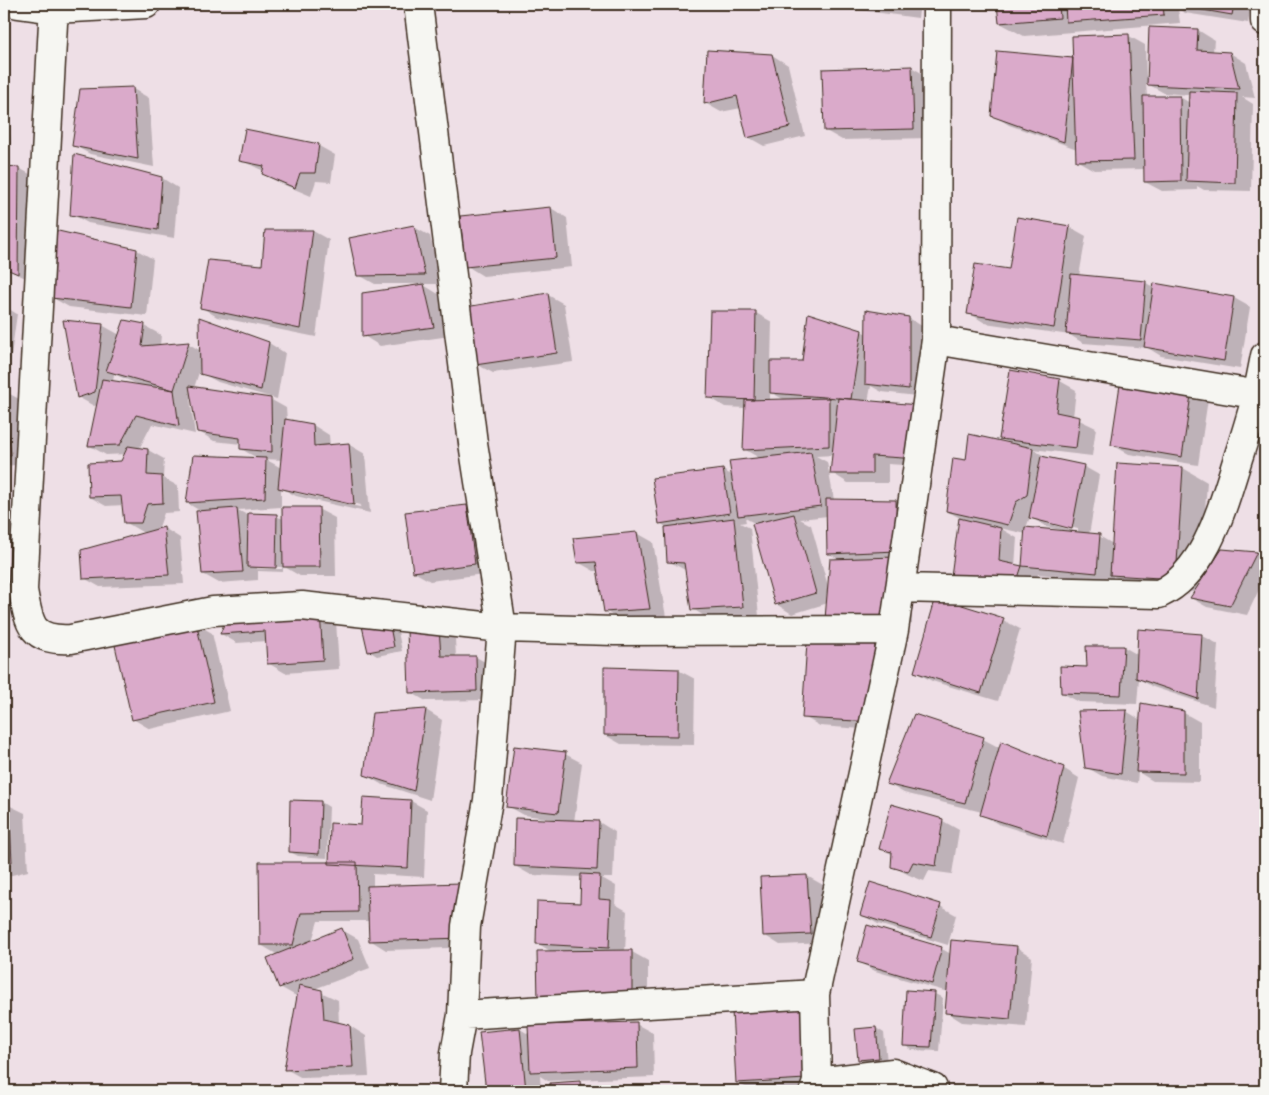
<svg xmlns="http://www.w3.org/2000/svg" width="1269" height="1095" font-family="'Shantell Sans',sans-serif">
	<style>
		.shadow { fill: #0003; fill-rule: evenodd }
		.building { fill: #daaaca; stroke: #3b2a1e }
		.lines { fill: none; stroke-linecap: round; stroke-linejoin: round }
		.minor-casing { stroke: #3b2a1e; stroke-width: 31 }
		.minor { stroke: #f6f6f2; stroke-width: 28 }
	</style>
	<rect width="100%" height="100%" fill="#eedfe6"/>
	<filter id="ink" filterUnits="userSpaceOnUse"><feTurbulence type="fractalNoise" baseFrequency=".02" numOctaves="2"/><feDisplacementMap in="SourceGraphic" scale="10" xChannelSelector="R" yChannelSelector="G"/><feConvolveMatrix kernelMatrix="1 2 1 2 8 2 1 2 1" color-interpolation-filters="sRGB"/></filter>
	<g filter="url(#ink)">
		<path class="shadow" d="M837,4H920L918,18L844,8Z
			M998,4H1251L1248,23L1185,13L1178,9L1180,23L1024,36L1000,23Z
			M1198,30L1214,40L1213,52L1230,53L1246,63L1255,98L1242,97L1253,104L1251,191L1204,190L1197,186V190L1162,191L1145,182V169L1094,170L1078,161L1077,149L1009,125L993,115L998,52L1074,59L1129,36L1145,45L1146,76H1148ZM1146,83L1164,93L1190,95V103L1180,97H1147Z
			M772,55L788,65L805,136L764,146L748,137L741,108L721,112L705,103Z
			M911,67L927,76L930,138L842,140L826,131Z
			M4,84L6,85L11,145L4,143Z
			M133,89L149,98L154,167L90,154L73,145Z
			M246,130L319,146L335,155L331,182L316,181L311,196L280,183L263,174L264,171L240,160Z
			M4,167L19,168L35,177L34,282L4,268Z
			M162,178L178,188L174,238L88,223L71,214Z
			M551,208L567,218L572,267L483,276L467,266Z
			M414,227L430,236L441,284H422L440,295L450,336L380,346L364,336L419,284H375L359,275Z
			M1070,227L1086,236L1079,276L1145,282L1154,288L1155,285L1234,298L1250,307L1240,369L1161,356L1148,348L1083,343L1070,335L985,323L969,313L1010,271Z
			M313,231L329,240L316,337L217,317L201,307Z
			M137,250L153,259L147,316L69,307L53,298Z
			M548,295L564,304L573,362L493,373L476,364Z
			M4,306L17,314L9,370H4Z
			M756,313L772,322L771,363H803L861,331L867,334L909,318L925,328V397L882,392L871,386L868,402L934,416V467L888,464V483H848L832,473L834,455L816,456L827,462L834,500L896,501L912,510V624L843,627L828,603L792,614L776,604L756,524L745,518L746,522L740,523L750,528L759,616L709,619L693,609L687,571L668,561L666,527L660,523L723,470L733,476L761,459L744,449L746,408L725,407L709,397ZM770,392L785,400L770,401ZM828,516V553L840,560L829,590L811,525L800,519Z
			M102,325L120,335L145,326L161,335L160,346L189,344L201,351L269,343L285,353L277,399L218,382L201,373V366L194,388L270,399L286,408L287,420L313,425L329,435L330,446L348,444L365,454L370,513L296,496L281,488V507L238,510L249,516H276L283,519L318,509L335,518L336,576H300L283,566V572L258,571V580L219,583L203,574L202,512L187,503L259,459L241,449V444L214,441L198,431L192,399H190L195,434L152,424L139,449L148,450L164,459L163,478L178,486L179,512L164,513L158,530L164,528L180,538L184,584L100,587L84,578L148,532H142L125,522L124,505L106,506L90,497L122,463L126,454L106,455L90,446L98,405L94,406L78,397ZM114,374L137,384V386L113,382ZM265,459L282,460L281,468L276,465ZM295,490L361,505L360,507L295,493ZM257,566L282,567V569H257Z
			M1060,381L1076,390L1073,417L1096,428L1092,456L1032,449L1048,458L1083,466L1099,475L1089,535L1099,536L1113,544L1118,464L1183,468L1207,482L1200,585L1256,554L1265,559V577L1247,615L1207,607L1191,598L1195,592L1135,588L1113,576V581L1038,574L1032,592L952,576L960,518L947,511L967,462L1010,443L1000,438ZM1030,517L1047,527L1061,530V532L1026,528ZM1046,521L1078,529V532L1046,523ZM1000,528L1026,534L1023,567L1015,566L1017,538Z
			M1191,390L1208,399L1198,465L1129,454L1112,445Z
			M4,391L21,400L27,464L4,466Z
			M466,506L483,516L491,573L430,581L414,572Z
			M637,533L653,542L666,617L622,621L605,611L599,571H594L578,562Z
			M227,618L336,621L339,669L285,673L268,663L267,641L237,643L221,634Z
			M1003,620L1020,629L998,701L932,681L915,672Z
			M196,624L212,633L230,711L150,729L133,719Z
			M364,627H397L402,651L377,656L369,651Z
			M439,629L455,639L456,657H476L492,666L493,700L426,701L410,692Z
			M1201,635L1218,644L1214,707L1153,687L1139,679L1137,704L1079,702L1062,693L1088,669V647H1124L1138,655Z
			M875,643L891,652L890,731L820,726L804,717Z
			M678,670L695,679L694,745L621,744L605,735Z
			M1143,705L1184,713L1200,722V782L1153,781L1138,772L1137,783L1102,776L1086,767L1126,711L1141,720Z
			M426,710L442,720L430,800L381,784L365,775L373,714Z
			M983,739L1000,748L1063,768L1079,778L1063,844L998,824L981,814L982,812L904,793L888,784Z
			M565,754L582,763L574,822H599L615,832L613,878H602L616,886L615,904L627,911L625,952H632L648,961V1010L537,943L581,904L582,877L531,875L515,866L554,819L524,815L508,806Z
			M292,801L321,802L329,807L327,858L298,856L290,852Z
			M411,801L427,810L424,877L373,874V887L477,893L479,947L386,950L370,940L369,921H318L312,941L342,930L358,939L370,968L314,989L338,1000L339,1024L350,1026L366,1036L369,1076L302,1078L286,1069L299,995L296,996L280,987L278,955L261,945L362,826Z
			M4,803L25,813L28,871L4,877Z
			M892,805L943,821L959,830L952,874L929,871L924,881L909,875L892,866L893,855L881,848Z
			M807,876L823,885L826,943L780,945L764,935L762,878Z
			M940,906L956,915L948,945L878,924L862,915Z
			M868,927L942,949L951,954L1016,947L1032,957L1026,1027L962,1022L946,1012L948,992L875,971L858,961Z
			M935,994L943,998L939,1051L912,1050L904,1045Z
			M733,1012L822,1088L752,1091L738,1083Z
			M636,1024L653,1033L654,1077L548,1081L540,1076L541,1091H487L481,1033L520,1029L530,1035Z
			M876,1028L884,1033L887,1062L867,1064L859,1059Z
			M580,1083L595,1091H551V1084Z"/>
		<path class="building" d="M858,4H903L902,10Z
			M997,4H1059L1060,18L999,23Z
			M1065,4H1163L1164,15L1066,22Z
			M1168,4H1234L1232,15Z
			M1149,27L1198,29L1197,50L1230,52L1239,89L1147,85Z
			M1129,34L1134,160L1076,161L1072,36Z
			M707,50L772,54L790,127L747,138L737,96L704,104Z
			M997,51L1073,58L1064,142L991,116Z
			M912,66L914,129L824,131L822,69Z
			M133,87L138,159L72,146L80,89Z
			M1189,91L1237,93L1235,183L1186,181Z
			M1143,96H1180L1181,181L1144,182Z
			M245,129L319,144L315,173H300L295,188L262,174L264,166L239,161Z
			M74,154L162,177L158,230L70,215Z
			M4,166L19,167L18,274L4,268Z
			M551,207L556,258L465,267L460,216Z
			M1017,217L1070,226L1054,328L967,314L975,264L1009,269Z
			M414,225L425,275L357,276L349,238Z
			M54,230L137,249L131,307L51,298Z
			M265,230H313L300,329L200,308L208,260L262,265Z
			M1071,274L1146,281L1141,340L1066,334Z
			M1154,283L1234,297L1224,361L1144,347Z
			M424,284L434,327L362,337V293Z
			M548,293L557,353L475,365L466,307Z
			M866,310L909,317V389L865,384Z
			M710,311H756L754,400L707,398Z
			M808,313L862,330L851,399L770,393V361H802Z
			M199,317L269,342L261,390L200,374Z
			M63,320L103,324L95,392L77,398Z
			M124,320L145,324L142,346L189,342L174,390L106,371Z
			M1010,370L1060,379L1056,412L1080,417L1076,448L999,439Z
			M1121,378L1192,388L1182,457L1111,445Z
			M102,379L174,390L179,426L136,415L120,445L88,446Z
			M189,386L271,398L272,452L240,449V438L197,432Z
			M4,390L11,455L4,456Z
			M829,398V446L743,450L745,400Z
			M838,398L918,405V459L872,456V474H830Z
			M285,419L313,424L314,446L349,443L354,505L278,488Z
			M969,434L1033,448L1027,495L1016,502L1008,525L946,511L953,458L966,460Z
			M128,446L148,449L147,475L162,476L163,503L147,504L141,523H124L121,496L89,497L88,463L121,461Z
			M811,452L821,506L738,516L729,461Z
			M193,455L266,458L265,498L186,503Z
			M1041,456L1084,465L1072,529L1029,518Z
			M1117,463L1183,467L1176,579L1110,575Z
			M723,469L730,513L659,524L652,478Z
			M826,499L896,500L897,551L827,554Z
			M467,505L475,564L413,572L405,512Z
			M282,507H319L320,567H283Z
			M237,508L243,572L202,574L196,511Z
			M248,513L277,514L276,568L247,567Z
			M794,514L816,593L775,605L752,524Z
			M734,518L743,607L691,610L684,563L667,562L665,527Z
			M959,518L1001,528L999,561L1022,566L1016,584L951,576Z
			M164,527L169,575L83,579L81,550Z
			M1025,527L1100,534L1097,573L1022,566Z
			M637,532L650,609L604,612L596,562L577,563L573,538Z
			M1222,549L1257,552L1230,606L1190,598Z
			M896,557V615L825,619L830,559Z
			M936,597L1004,618L981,693L914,672Z
			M320,610L323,660L267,664L265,631L220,634L227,617Z
			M389,621L394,647L368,652L362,626Z
			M196,622L214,702L132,720L114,641Z
			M439,628L441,656H476L477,691L409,693L407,629Z
			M1138,629L1202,634L1198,699L1136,678Z
			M875,641L874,722L802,718L807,642Z
			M1086,646H1124L1121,695L1061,693L1060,666L1087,667Z
			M604,667L679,669L678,736L604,735Z
			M1141,703L1184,711V773L1136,772Z
			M426,709L414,791L364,775L372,713Z
			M1127,710L1121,774L1085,768L1078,711Z
			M914,714L984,737L965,803L886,784Z
			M1001,741L1064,767L1047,836L980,815Z
			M514,746L566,752L558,813L506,807Z
			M363,797L411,800L408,868L329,864L330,823L361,825Z
			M290,800L321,801L319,854L289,852Z
			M4,802H9L12,862L4,864Z
			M891,804L943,819L936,866L913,862L908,872L891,867L892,852L879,849Z
			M515,818L599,821L597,870L514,866Z
			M259,862H357L358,912L301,913L293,945H260Z
			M581,874L600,875L599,899L611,900L609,948L536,944L537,901L580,903Z
			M807,875L811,934L763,936L760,877Z
			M870,882L941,904L931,937L860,915Z
			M461,883L463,938L369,941L367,886Z
			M867,925L942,947L932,984L857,962Z
			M342,928L354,959L279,988L267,958Z
			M951,940L1017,946L1010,1019L945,1013Z
			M632,950V1001H538L537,951Z
			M299,985L322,990L324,1019L350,1025L353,1067L284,1070Z
			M906,990L935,992L931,1047L903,1046Z
			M802,1006L806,1079L736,1083L732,1011Z
			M637,1022L638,1068L530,1072L528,1025Z
			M876,1027L879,1058L858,1060L855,1029Z
			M520,1028L526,1091H486L479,1032Z
			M580,1081L581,1091H550V1083Z"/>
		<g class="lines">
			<defs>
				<path id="minor" d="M18,4L54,9L146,4
					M54,4L23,590C29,625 31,641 71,639L213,611L302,606L502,628L615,631L894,630
					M418,4L473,443L502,628L488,800L466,926L462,1015L455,1053L453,1091
					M1265,4V21
					M936,340L1259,395
					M900,588L1159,594C1209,571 1224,500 1240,452C1251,417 1259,391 1265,356
					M462,1015L815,994
					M817,1082L893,1073L933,1088V1091
					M814,1091L817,1082L815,994L894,630L936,340L937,4"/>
			</defs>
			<use href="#minor" class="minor-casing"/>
			<use href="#minor" class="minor"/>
		</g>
	</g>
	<rect width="1269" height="1095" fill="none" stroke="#f6f6f2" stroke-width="20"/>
	<rect x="10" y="10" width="1249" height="1075" fill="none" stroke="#3b2a1e" stroke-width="2" filter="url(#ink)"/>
</svg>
